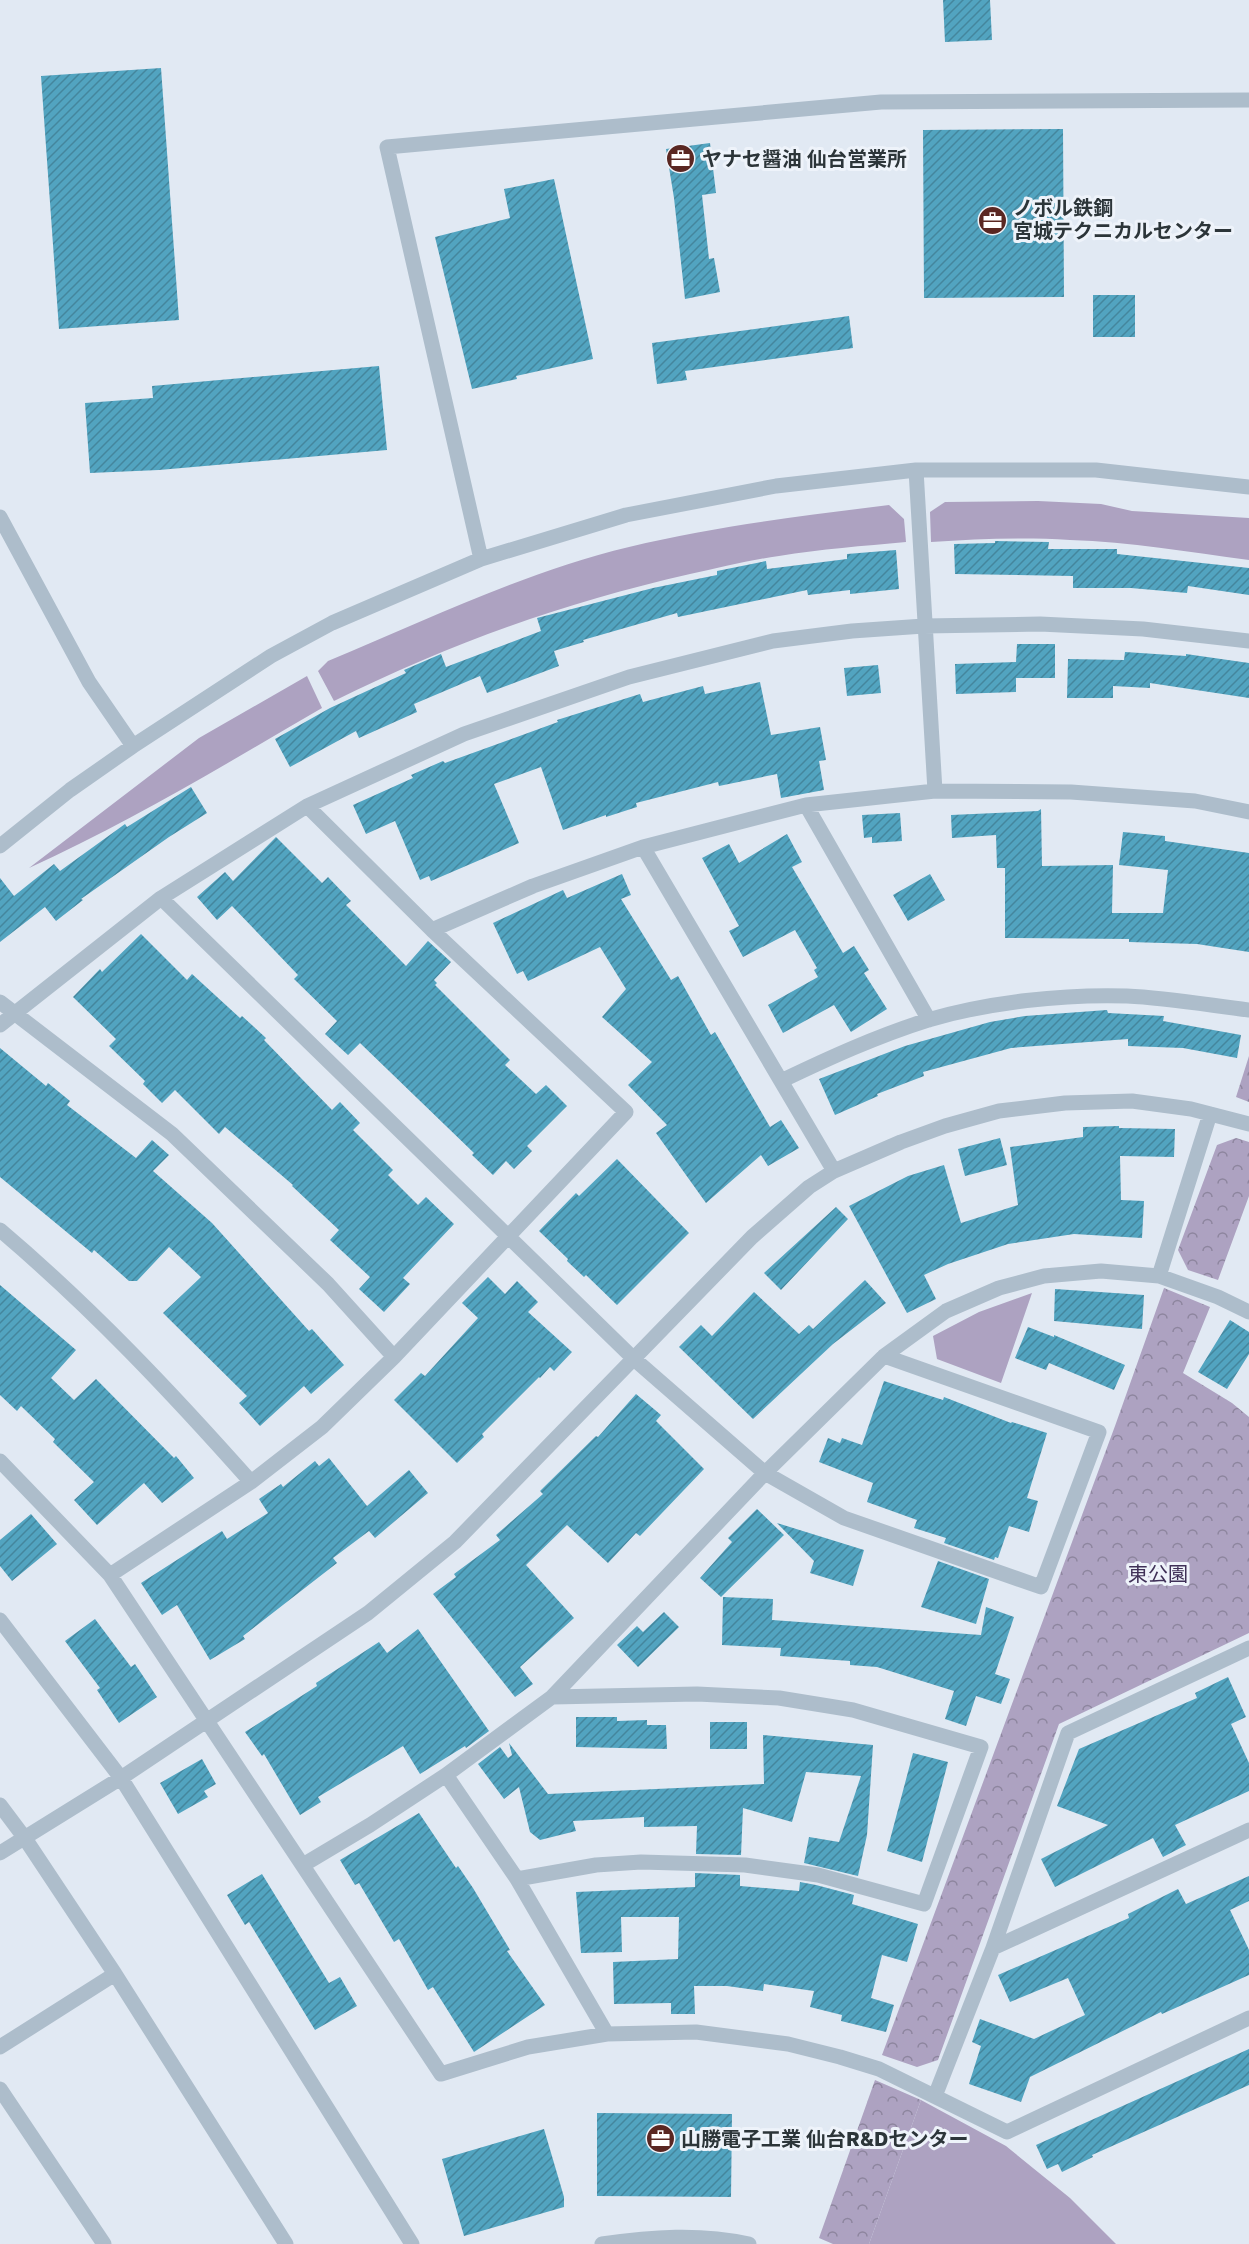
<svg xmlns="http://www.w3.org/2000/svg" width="1249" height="2244" font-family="'Golos Text','Noto Sans JP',sans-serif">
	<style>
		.green { fill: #ada2c1 }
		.park { fill: url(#park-crowns) }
		.building { fill: url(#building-hatch) }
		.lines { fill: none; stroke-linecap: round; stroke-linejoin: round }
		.minor { stroke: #adbdcb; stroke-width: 15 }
		.labels { text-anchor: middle; stroke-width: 6; stroke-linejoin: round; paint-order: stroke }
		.poi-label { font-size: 20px; font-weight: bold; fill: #2c3539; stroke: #eef3fa; text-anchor: start }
		.park-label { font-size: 20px; fill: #3f3057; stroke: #eef3fa }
	</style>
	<defs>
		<pattern id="park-crowns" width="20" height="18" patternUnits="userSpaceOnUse" patternTransform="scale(1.5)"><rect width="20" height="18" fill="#ada2c1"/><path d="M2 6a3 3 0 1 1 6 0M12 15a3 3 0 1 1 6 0" fill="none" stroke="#8d859e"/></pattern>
		<pattern id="building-hatch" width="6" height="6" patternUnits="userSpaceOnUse" patternTransform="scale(1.5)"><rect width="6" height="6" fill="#52a4c0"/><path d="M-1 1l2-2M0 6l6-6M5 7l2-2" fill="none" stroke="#44869d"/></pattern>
	</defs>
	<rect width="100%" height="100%" fill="#e1e9f3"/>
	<path class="green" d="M1038,501L1101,504L1132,511L1249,518V560C1189,552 1130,542 1070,540C1024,537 977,539 931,542L930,512L945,502Z
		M889,505L904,519L906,542C863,546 821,549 779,556C749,560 719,568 690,574C563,603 451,643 334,701L318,671L328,661C427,620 525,572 629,547C715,526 802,516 889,505Z
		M307,676L322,708C226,764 130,822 29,868L199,738Z
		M1032,1293L1001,1383L937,1359L933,1336L979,1312Z
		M921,2100L1006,2146L1070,2198L1116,2244H869Z"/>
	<path class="park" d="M1249,1056V1102L1236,1097Z
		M1236,1138L1249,1142V1196L1218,1280L1188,1270L1178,1250L1217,1145Z
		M1164,1288L1210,1307L1183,1373L1232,1403L1249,1417V1633L1059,1724L938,2060L917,2067L882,2055L1115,1426Z
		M875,2080L921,2100L869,2244H833L819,2238Z"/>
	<path class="building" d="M943,0H990L992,40L945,42Z
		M161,68L179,320L59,329L41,76Z
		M1063,129L1064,297L924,298L923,130Z
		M710,143L716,193L702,195L709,259L714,258L720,292L685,299L674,198L666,149Z
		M554,179L593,359L516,376L517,379L472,389L435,237L510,218L504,189Z
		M1093,295H1135V337H1093Z
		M849,316L853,348L685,371L687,380L657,384L652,343Z
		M379,366L387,450L159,470L90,473L85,403L153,398L152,386Z
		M995,541L1049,542L1048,549H1117V554L1249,568V595L1188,586L1187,593L1131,588H1073V576L955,574L954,544L995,543Z
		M896,550L899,589L850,594V590L808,595L807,590L678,617L677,613L583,640L584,642L554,651L559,666L487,693L480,676L414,704L417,712L359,738L356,731L290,767L275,739L330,708L406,673L404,670L441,654L446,667L541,631L537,618L653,588L717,575V571L766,561L767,569L847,559V554Z
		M1017,644H1055V678H1016V692L956,694L955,664L1016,662Z
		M1125,652L1186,656V654L1249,663V698L1150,683V688L1113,686V698H1067L1068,659L1124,660Z
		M878,665L881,693L847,696L844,668Z
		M760,682L771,735L820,727L826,760L819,761L824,790L781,798L777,774L719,786L718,782L636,803L637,807L606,817V815L563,830L541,767L494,784L519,843L431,881L429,876L420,880L395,821L366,834L353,805L413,778L411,775L443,761L445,763L558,722L557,720L640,694L643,702L703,686L705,694Z
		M191,787L207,813L169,837L81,899L83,900L56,921L45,907L0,942V878L14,896L54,864L60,871L125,824L127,827Z
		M1041,809L1042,866L1113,865L1112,913H1163L1168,870L1119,865L1123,832L1165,836V841L1249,853V952L1197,944L1129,942V939L1005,938V868H997L996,835L952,838L951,815L1038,811Z
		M900,813L902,841L872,843V837L864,838L862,815Z
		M787,834L802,862L792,867L843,953L854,946L869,970L864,973L887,1009L851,1032L834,1005L783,1033L768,1005L818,977L814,970L817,968L795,930L743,957L729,931L739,926L702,858L729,844L739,863Z
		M276,837L322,883L328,877L351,901L346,905L406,966L428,941L451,962L434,980L437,983L435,985L510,1060L505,1065L536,1094L546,1085L567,1106L527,1146L532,1151L514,1169L506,1161L493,1175L472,1155L474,1153L360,1043L348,1055L325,1034L337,1021L294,979L298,975L232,906L217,920L197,897L225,872L233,881Z
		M622,874L631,895L621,899L671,980L678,976L711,1035L715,1032L770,1127L781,1120L799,1148L768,1166L761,1155L706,1203L656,1133L667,1125L628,1085L652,1062L602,1017L626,989L600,947L528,981L523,971L517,974L493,923L563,890L567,898Z
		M930,874L945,900L908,921L893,895Z
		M141,934L187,980L192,974L240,1018L242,1016L266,1038L264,1040L332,1110L340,1102L360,1123L353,1130L393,1170L388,1175L418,1205L426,1197L454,1224L403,1278L410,1284L384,1312L359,1289L370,1277L330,1240L339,1230L292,1186L293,1185L225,1127L219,1134L175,1090L162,1103L143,1084L145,1081L109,1046L116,1039L73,997L100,969L102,972Z
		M1107,1010L1108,1013L1164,1016L1163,1021L1241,1035L1237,1058L1183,1048L1128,1046V1039L1011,1048L923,1072L924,1076L877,1094L878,1096L835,1115L819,1079L905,1046L990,1022L1025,1016Z
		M0,1048L46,1086L48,1083L70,1101L67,1105L136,1158L152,1140L169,1155L153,1171L212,1223L309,1331L312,1329L344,1365L311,1394L304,1386L260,1426L239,1403L247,1396L163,1313L201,1277L169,1247L137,1281H129L94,1250L92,1253L0,1177Z
		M1119,1126V1128L1175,1129L1174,1157L1120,1156L1121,1200L1144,1201L1142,1238L1074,1234L1008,1244L948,1264L924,1275L936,1299L907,1313L849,1206L908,1176L944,1165L961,1223L1018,1205L1010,1147L1083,1137V1127Z
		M1000,1138L1007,1165L965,1176L958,1149Z
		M617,1159L689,1233L617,1305L586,1275L584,1277L567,1261L568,1259L539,1231L576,1193L579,1196Z
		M836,1207L848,1219L781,1290L764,1273Z
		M488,1277L505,1294L517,1281L538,1302L528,1312L572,1352L554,1371L550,1367L540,1378L539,1377L482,1434L484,1437L457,1463L394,1400L421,1373L425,1376L478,1318L462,1303Z
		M865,1280L886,1303L833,1344L753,1419L679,1347L701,1325L712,1336L754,1292L799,1334L809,1325L813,1329Z
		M0,1285L76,1350L51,1378L74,1400L96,1379L174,1458L176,1456L194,1478L162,1503L144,1483L97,1525L74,1500L94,1482L53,1442L55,1439L21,1406L17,1411L0,1395Z
		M1055,1289L1144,1295L1142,1329L1054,1321Z
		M1230,1320L1249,1332V1354L1227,1389L1198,1372Z
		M1028,1327L1054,1337V1335L1125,1365L1114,1390L1049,1363L1046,1370L1015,1358Z
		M884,1381L943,1400L944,1397L1011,1423L1012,1422L1047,1433L1027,1498L1038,1501L1029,1532L1009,1526L998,1558L995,1557L994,1560L944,1543L946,1538L914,1528L917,1520L867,1502L873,1483L819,1462L828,1438L840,1443L842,1438L862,1445Z
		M636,1394L661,1415L656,1421L704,1469L640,1536L636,1533L608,1563L567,1525L526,1565L574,1618L520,1667L533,1684L515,1697L433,1594L456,1577L454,1574L500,1540L496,1535L543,1494L540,1491L596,1436L598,1437Z
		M329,1458L367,1506L409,1470L428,1493L375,1538L369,1531L333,1558L337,1563L243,1636L245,1639L210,1660L177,1605L162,1615L141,1583L222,1531L227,1539L268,1513L259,1499L281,1484L283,1487L315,1461L319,1466Z
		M757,1509L784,1535L721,1597L700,1578L732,1542L728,1538Z
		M31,1514L57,1544L12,1581L0,1566V1540Z
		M777,1523L864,1550L853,1586L810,1573L814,1561Z
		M938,1561L989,1579L976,1624L921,1607Z
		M723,1597L773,1599L772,1620L981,1635L986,1607L1014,1617L995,1674L1010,1679L1001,1704L976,1696L966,1726L945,1719L954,1691L877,1667L850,1665V1661L780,1656L781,1648L722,1645Z
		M664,1612L679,1627L638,1667L617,1645L637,1626L643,1632Z
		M95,1619L131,1667L135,1664L157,1697L119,1723L97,1690L100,1688L65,1641Z
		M418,1629L489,1731L466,1748L465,1746L420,1774L403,1746L318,1797L321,1802L300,1815L264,1754L262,1756L245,1732L317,1686L316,1683L379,1642L387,1653Z
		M1228,1677L1246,1717L1231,1724L1249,1763V1791L1175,1825L1186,1845L1163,1857L1153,1838L1055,1887L1041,1859L1108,1825L1057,1806L1079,1749L1197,1698L1195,1693Z
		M576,1717H617V1721L647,1720V1725H666L667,1749L576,1747Z
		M710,1722H747V1749H710Z
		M763,1735L873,1745L867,1835L858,1876L804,1863L809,1837L839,1842L861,1776L806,1772L792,1822L743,1808L741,1855L696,1854L697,1826L644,1827V1817L573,1821L576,1831L540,1840L530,1832L519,1787L504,1799L478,1764L500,1747L508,1758L512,1755L509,1743L548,1794L764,1784Z
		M913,1753L948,1762L922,1862L887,1851Z
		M202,1759L216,1784L204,1791L208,1797L178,1814L160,1783Z
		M419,1813L456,1868L458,1866L473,1888L510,1950L507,1951L545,2005L474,2052L433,1987L428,1990L399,1939L394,1942L359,1883L355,1885L340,1860Z
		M695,1873L740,1875V1886L799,1891L800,1882L816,1885L854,1895L852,1904L918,1924L907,1962L882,1955L871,1998L894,2005L886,2032L841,2021L842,2015L810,2007L814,1991L764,1984L763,1991L727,1986H694L695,2014H671V2003L614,2004L613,1962L678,1959L679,1917H621L622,1952L581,1953L576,1892L695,1887Z
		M262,1874L329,1983L340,1977L357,2006L315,2030L249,1922L245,1925L227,1895Z
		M1249,1876V1901L1230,1910L1249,1950V1975L1162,2014L1161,2012L1030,2077L1021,2102L969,2084L981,2046L972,2042L980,2019L1034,2039L1085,2015L1068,1978L1010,2002L998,1975L1129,1918L1128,1914L1178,1889L1186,1904Z
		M1249,2049V2085L1092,2155L1093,2157L1062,2172L1058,2164L1047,2169L1036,2145Z
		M597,2113L732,2114L731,2197L597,2196Z
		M544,2129L564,2197V2207L464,2236L442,2159Z"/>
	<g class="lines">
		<path class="minor" d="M916,470L935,791
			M0,517L89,682L133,746
			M481,559L387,147L881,102L1249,100
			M806,805L929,1020
			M0,846L70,790L133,746L271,656L332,623L481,559L626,515L776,486L916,470H1096L1249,487
			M643,847L834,1171
			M161,898L633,1358L765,1473L844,1518L1041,1587L1099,1432L884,1356
			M432,930L533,886L643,847L806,805L935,791L1071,792L1195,801L1249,812
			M0,1002L172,1134L328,1284L394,1357
			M0,1025L161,898L307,806L464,734L629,677L773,641L852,631L924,626L1040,624L1143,629L1249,641
			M781,1081C829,1058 877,1036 928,1020C989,1002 1064,994 1127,996C1168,998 1208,1005 1249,1010
			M0,1230C91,1307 172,1393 251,1482
			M1159,1276L1210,1114
			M0,1461L110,1575L441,2074L528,2047L607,2034L696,2032L788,2044L840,2057L879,2069L1007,2132L1249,2018
			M110,1575L251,1482L322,1427L394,1357L626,1112L432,930L307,806
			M0,1620L121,1778L412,2244
			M446,1775L517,1879L607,2034
			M0,1805L24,1837L115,1974
			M0,1853L121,1778L368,1613L455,1542L752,1237L809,1187L834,1171L901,1142L945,1126L999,1111L1065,1103L1132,1101L1191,1109L1249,1124
			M303,1865L370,1825L446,1775L552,1697L765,1473L884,1356L946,1311L999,1288L1044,1276L1101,1271L1159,1276L1218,1297L1249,1312
			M517,1879L596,1865L641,1862L745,1865L818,1875L924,1904L981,1747L853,1710L779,1698L697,1694L552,1697
			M993,1948L1249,1830
			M0,2047L115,1974L286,2244
			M0,2089L104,2244
			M935,2096L993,1948L1068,1733L1249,1648
			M602,2244C651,2237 699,2233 749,2244"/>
	</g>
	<defs>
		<symbol id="office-disc" viewBox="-11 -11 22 22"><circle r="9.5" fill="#5a2722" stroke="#eef3fa"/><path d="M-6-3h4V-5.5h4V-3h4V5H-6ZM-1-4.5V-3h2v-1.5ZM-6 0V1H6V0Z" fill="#fff"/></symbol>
	</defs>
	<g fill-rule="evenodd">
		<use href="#office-disc" x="664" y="142" width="33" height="33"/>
		<use href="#office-disc" x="976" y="204" width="33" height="33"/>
		<use href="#office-disc" x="644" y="2122" width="33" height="33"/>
	</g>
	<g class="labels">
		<g class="poi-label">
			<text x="702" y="166">ヤナセ醤油 仙台営業所</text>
			<text x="1013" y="215">ノボル鉄鋼<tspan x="1013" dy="23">宮城テクニカルセンター</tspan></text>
			<text x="681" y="2146">山勝電子工業 仙台R&amp;Dセンター</text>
		</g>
		<g class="park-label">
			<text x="1158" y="1581">東公園</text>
		</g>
	</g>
</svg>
